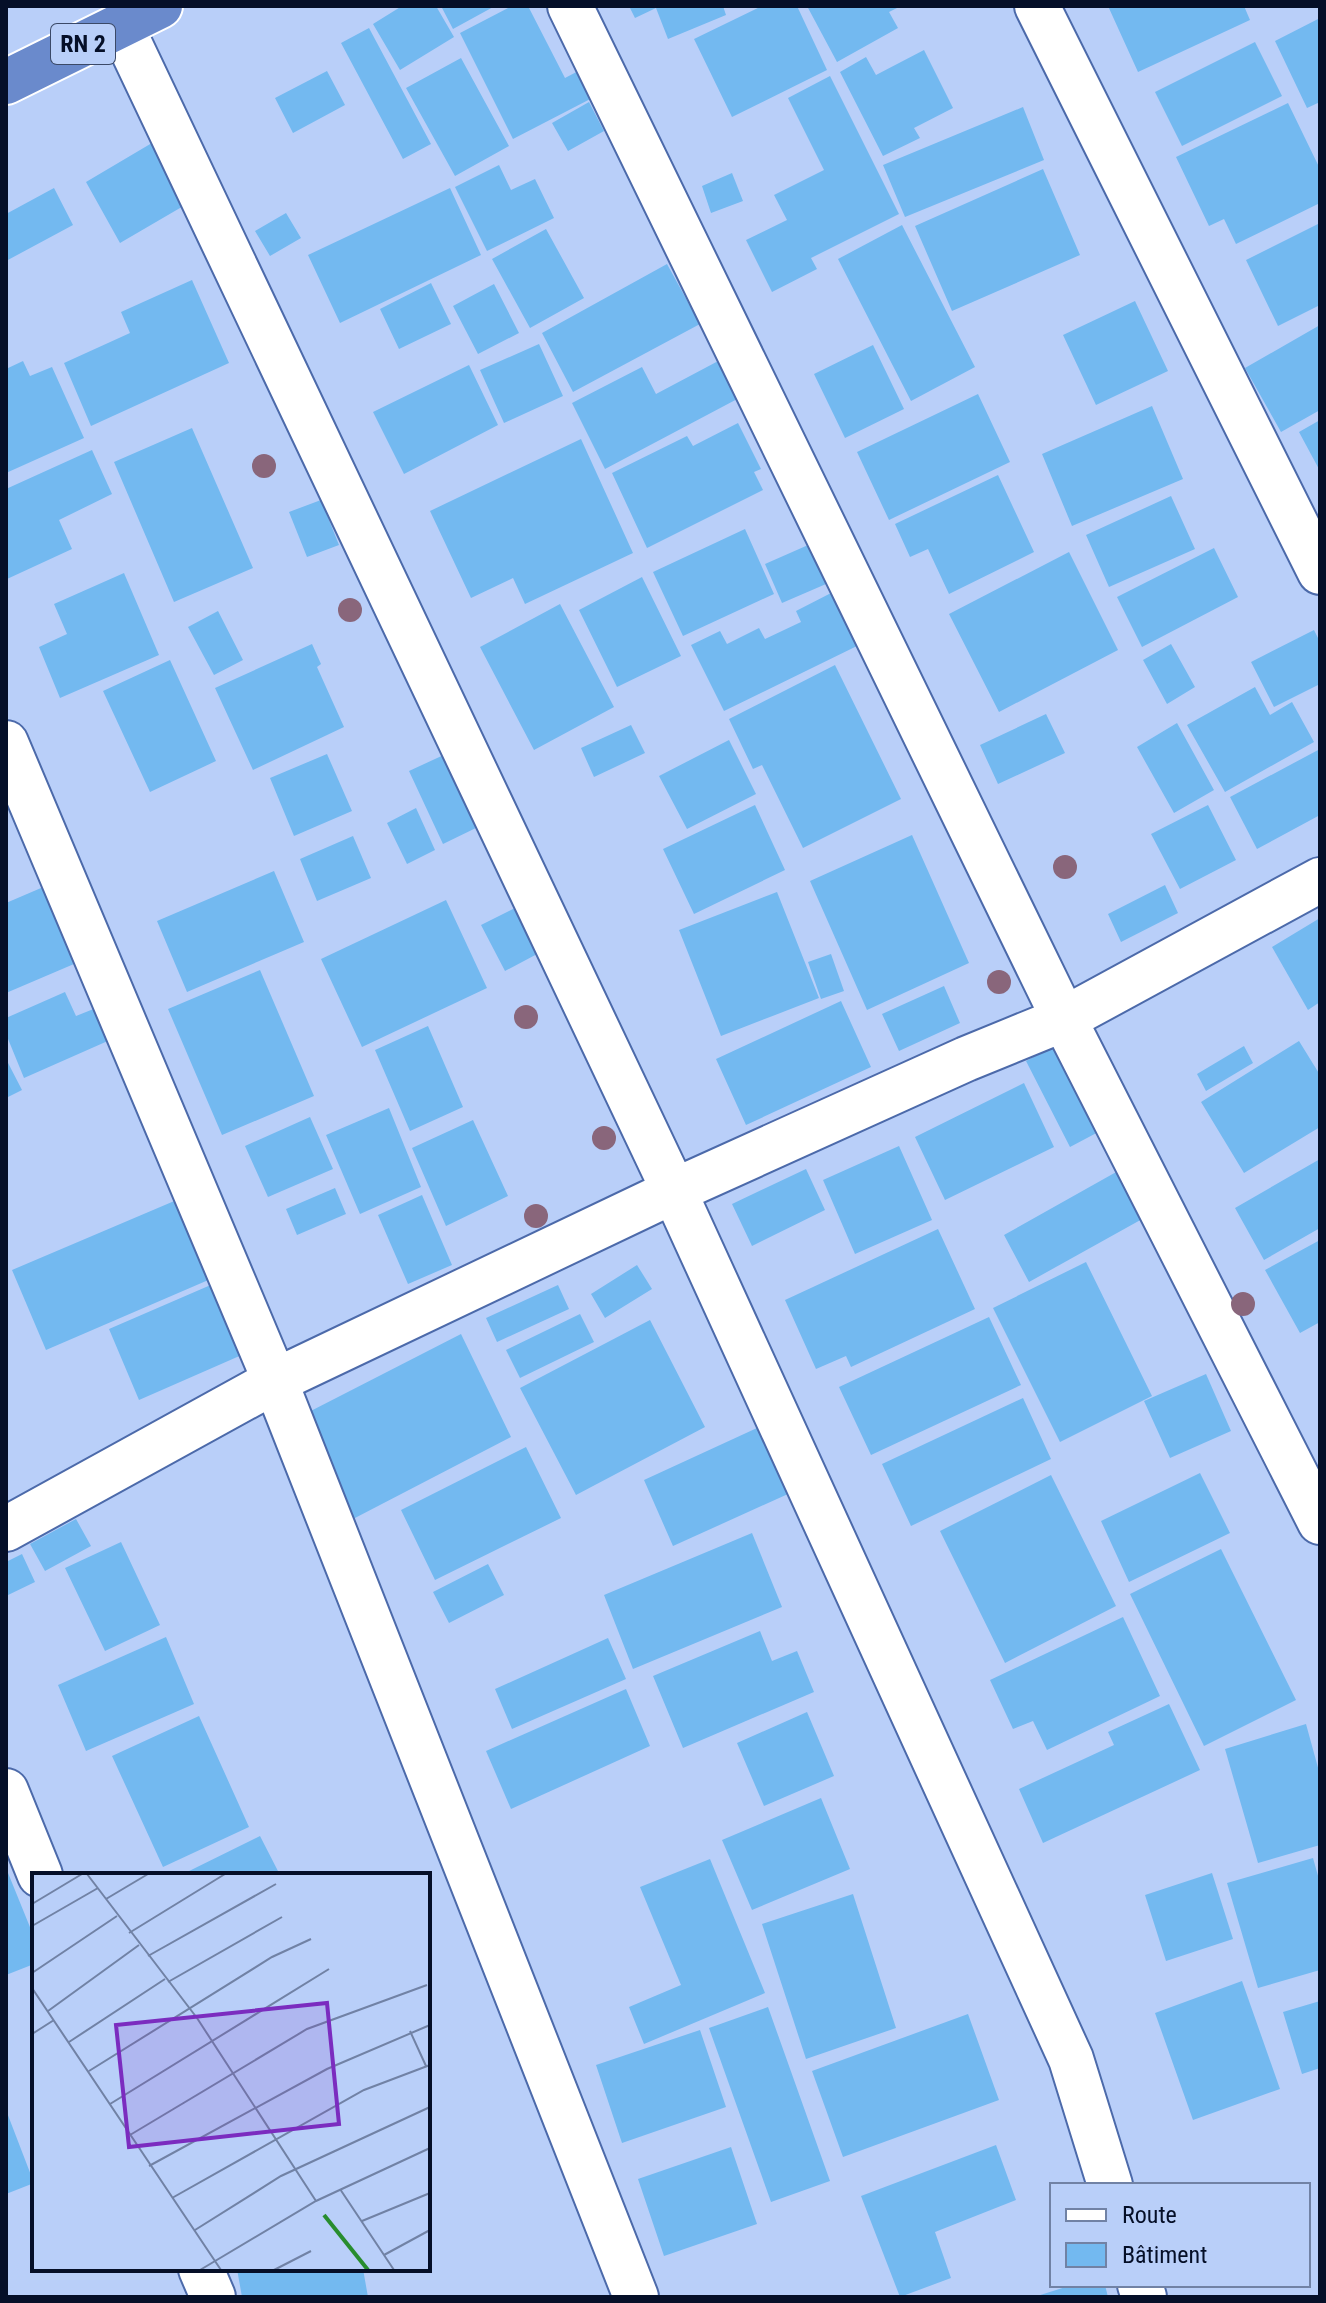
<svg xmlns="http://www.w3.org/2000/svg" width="1326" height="2303" font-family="'Roboto Condensed',sans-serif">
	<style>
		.building { fill: #73b9f0 }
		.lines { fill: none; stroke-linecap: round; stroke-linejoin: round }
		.street-casing { stroke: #4c6aaa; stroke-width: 48 }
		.highway-casing { stroke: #fff; stroke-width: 48 }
		.street { stroke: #fff; stroke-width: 44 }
		.highway { stroke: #6a8acc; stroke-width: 44 }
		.tree { fill: #89667b }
		.labels { text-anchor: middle; stroke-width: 7; stroke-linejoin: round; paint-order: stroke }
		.shield { fill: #b9cff9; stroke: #3b4967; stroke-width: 2 }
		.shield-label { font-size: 24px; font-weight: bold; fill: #050f28 }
		.inset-river { fill: none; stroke: #288d2e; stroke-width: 4 }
		.inset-road { fill: none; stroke: #7182a5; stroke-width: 2 }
		.view { fill: #7b2cbf; fill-opacity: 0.15; stroke: #7b2cbf; stroke-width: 4 }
		.inset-edge { fill: none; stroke: #050f28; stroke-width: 4 }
	</style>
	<rect width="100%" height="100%" fill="#b9cff9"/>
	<path class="building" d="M402,6H436L454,37L400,70L373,24Z
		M441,6H495L453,29Z
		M512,6H528L565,78L584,68L598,95L513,139L460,33Z
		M629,6H723L726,15L668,39L656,8L635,18Z
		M762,6H797L827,70L732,117L694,39Z
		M807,6H901L889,12L898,28L837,62Z
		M1108,6H1244L1250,20L1138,72Z
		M1320,18V102L1307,108L1275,41Z
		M369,28L431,144L403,159L341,43Z
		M1255,42L1282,96L1182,146L1155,92Z
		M924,50L953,108L914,128L920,138L883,156L840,72L866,57L876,75Z
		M461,58L509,146L455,176L406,88Z
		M327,71L345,105L293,133L275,98Z
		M830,76L899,214L811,258L817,269L772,292L746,240L787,220L774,195L824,170L788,98Z
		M589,102L604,131L568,151L552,123Z
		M1288,103L1320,169V203L1236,244L1224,219L1209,226L1176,157Z
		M1023,107L1044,160L905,217L883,165Z
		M157,140L192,201L120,243L86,182Z
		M499,165L511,190L535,179L554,218L487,251L455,187Z
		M1043,169L1080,255L952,311L915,226Z
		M732,173L743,201L711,213L702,186Z
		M54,188L73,225L6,261V214Z
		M450,188L481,255L340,323L308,255Z
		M286,213L301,238L270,256L255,231Z
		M1320,223V305L1278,326L1246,260Z
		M902,225L975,367L911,401L838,259Z
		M546,229L584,298L530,328L492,259Z
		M667,264L700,324L573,392L542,333Z
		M192,280L229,363L91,426L64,363L130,333L121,312Z
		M431,283L451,324L399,349L380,309Z
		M494,284L519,333L478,354L453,306Z
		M1135,301L1168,371L1096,405L1063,335Z
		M1320,325V410L1281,432L1245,368Z
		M539,344L563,396L504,423L480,370Z
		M873,345L904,409L845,438L814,374Z
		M722,359L741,397L605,469L572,403L642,367L656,394Z
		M23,361L30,376L52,367L84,438L6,473V369Z
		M469,365L498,425L404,474L373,412Z
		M978,394L1010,462L889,520L857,452Z
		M1152,406L1183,479L1072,526L1042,454Z
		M1320,420V471L1299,432Z
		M738,423L761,469L754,472L763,490L647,548L612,473L687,436L693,446Z
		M192,428L253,568L174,602L114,462Z
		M581,439L633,553L525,604L513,578L471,598L430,511Z
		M92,450L112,494L59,520L72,549L7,579L6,489Z
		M998,475L1034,552L949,594L928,549L910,557L895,524Z
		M1171,496L1195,549L1109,587L1086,535Z
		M321,500L339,545L307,557L289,512Z
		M745,529L774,594L683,636L653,572Z
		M815,542L833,581L782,603L765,564Z
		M1214,548L1238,597L1142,647L1117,597Z
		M1069,552L1118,650L999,712L949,614Z
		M124,573L159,655L60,698L39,647L67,634L54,604Z
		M642,577L681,656L617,687L579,610Z
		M833,592L859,645L724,711L691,645L720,631L727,644L759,628L765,639L801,622L796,611Z
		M560,604L614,707L534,750L480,647Z
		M218,611L243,660L214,675L188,627Z
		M1314,630L1320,642V684L1274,707L1251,662Z
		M312,644L321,664L317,667L344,727L253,770L215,688Z
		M1171,644L1195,687L1167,704L1143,660Z
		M170,660L216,761L150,792L103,691Z
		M835,665L901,799L803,848L762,765L753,769L729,719Z
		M1255,687L1270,715L1292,702L1314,742L1225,792L1187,725Z
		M1046,714L1065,753L998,784L980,745Z
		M1177,723L1214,790L1174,813L1137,747Z
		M631,725L645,753L594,777L581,748Z
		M729,740L756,794L687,829L659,776Z
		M1320,749V815L1257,849L1230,797Z
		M448,753L480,826L443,844L409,771Z
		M327,754L352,811L294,836L270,778Z
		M755,805L785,870L694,914L663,849Z
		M1208,805L1236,860L1180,889L1151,834Z
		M416,808L435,850L407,864L387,823Z
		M912,835L969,963L867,1010L810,881Z
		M353,836L371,878L317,901L300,859Z
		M274,871L304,942L187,992L157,921Z
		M48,885L81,961L6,993V903Z
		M1165,885L1178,913L1121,942L1108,914Z
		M777,892L819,998L721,1036L679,930Z
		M446,900L487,988L362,1047L321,959Z
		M517,907L539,953L505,971L481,925Z
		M1320,918V1002L1308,1010L1272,947Z
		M831,954L844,991L821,999L808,962Z
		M260,970L314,1096L222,1135L168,1009Z
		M944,986L960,1023L899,1051L882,1014Z
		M65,992L76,1016L96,1008L110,1040L24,1078L6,1034V1018Z
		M841,1001L871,1067L746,1125L716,1059Z
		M428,1026L463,1107L410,1131L375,1050Z
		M1299,1041L1320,1075V1127L1244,1173L1201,1102Z
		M1059,1043L1104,1129L1070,1147L1026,1061Z
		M1244,1046L1253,1063L1206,1091L1197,1074Z
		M6,1059L22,1090L6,1098Z
		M1024,1083L1054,1147L945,1200L915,1137Z
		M389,1108L421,1187L360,1214L326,1135Z
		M310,1117L333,1169L268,1197L245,1146Z
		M473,1120L508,1196L446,1226L412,1148Z
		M899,1146L932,1220L855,1254L823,1180Z
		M1320,1159V1228L1264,1260L1235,1208Z
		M806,1169L825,1210L752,1246L732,1204Z
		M1118,1171L1144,1218L1029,1282L1004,1235Z
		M335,1188L346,1214L297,1235L286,1209Z
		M422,1195L452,1265L408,1284L378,1215Z
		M179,1199L213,1278L46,1350L12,1270Z
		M938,1229L975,1309L851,1367L846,1356L816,1369L785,1300Z
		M1320,1240V1322L1300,1333L1265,1270Z
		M1086,1262L1152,1396L1060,1442L993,1308Z
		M637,1265L652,1289L605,1318L591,1294Z
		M213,1284L244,1354L139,1400L109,1329Z
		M558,1285L569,1309L497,1342L486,1318Z
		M580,1314L594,1342L520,1378L506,1350Z
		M989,1317L1021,1385L871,1455L839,1387Z
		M650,1320L705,1427L576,1495L520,1388Z
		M461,1334L511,1437L353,1519L301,1416Z
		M1206,1374L1231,1431L1170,1458L1144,1401Z
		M1023,1398L1051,1459L911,1526L882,1464Z
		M757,1428L788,1494L673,1546L644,1480Z
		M526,1447L561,1518L435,1580L401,1510Z
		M1200,1473L1230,1533L1129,1582L1101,1521Z
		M1051,1475L1116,1606L1005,1663L940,1531Z
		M76,1519L91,1546L45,1571L30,1544Z
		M752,1533L782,1607L633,1669L604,1595Z
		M121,1542L160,1625L105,1651L65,1568Z
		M1221,1549L1296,1700L1204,1746L1130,1594Z
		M22,1554L35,1582L6,1596V1562Z
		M488,1564L504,1595L449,1623L433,1592Z
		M1123,1617L1160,1696L1047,1750L1033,1721L1013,1729L990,1680Z
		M760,1631L772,1661L797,1651L814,1692L683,1748L653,1676Z
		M166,1637L194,1704L86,1751L58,1685Z
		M608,1638L626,1679L512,1729L495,1689Z
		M626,1689L650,1746L511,1809L486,1751Z
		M1169,1704L1200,1770L1043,1843L1019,1789L1114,1745L1108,1732Z
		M807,1712L834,1776L764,1806L737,1743Z
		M199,1716L249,1827L163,1867L112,1756Z
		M1306,1724L1320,1775V1845L1258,1863L1225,1749Z
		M821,1798L850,1869L752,1910L722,1840Z
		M260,1836L280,1875H181Z
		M1313,1858L1320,1883V1970L1258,1988L1227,1883Z
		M710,1859L765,1993L644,2044L629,2007L681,1985L640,1887Z
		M6,1868L34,1937V1964L6,1975Z
		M1212,1873L1233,1939L1166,1961L1145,1895Z
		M853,1894L896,2028L806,2059L762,1924Z
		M1242,1981L1280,2089L1193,2120L1155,2013Z
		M1320,2001V2068L1302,2074L1283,2012Z
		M768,2007L830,2181L771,2202L709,2028Z
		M968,2014L999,2100L843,2157L812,2071Z
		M700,2030L726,2107L622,2143L596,2065Z
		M6,2110L34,2183L6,2194Z
		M996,2145L1016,2200L935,2232L951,2278L900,2297L861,2196Z
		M731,2147L757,2224L664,2256L638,2179Z
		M237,2269H363L368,2297H242Z
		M1072,2285H1105L1108,2297H1034Z"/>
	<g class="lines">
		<defs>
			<path id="street" d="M570,6L1064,1019L1320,1522
				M1037,6L1320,572
				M121,26L674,1191L1071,2059L1110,2185
				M6,743L275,1381L636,2297
				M6,1529L275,1381L674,1191L966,1059L1064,1019L1320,880
				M6,1791L40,1875
				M201,2269L213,2297
				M1140,2285L1144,2297"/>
			<path id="highway" d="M6,82L160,6"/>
		</defs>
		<use href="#street" class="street-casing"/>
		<use href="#highway" class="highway-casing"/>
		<use href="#street" class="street"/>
		<use href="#highway" class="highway"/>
	</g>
	<g class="tree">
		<circle cx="264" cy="466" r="12"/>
		<circle cx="350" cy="610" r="12"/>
		<circle cx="1065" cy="867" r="12"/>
		<circle cx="999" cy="982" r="12"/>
		<circle cx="526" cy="1017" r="12"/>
		<circle cx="604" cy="1138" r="12"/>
		<circle cx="536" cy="1216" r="12"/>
		<circle cx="1243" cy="1304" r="12"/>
	</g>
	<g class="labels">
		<rect class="shield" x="51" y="24" width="64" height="40" rx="6"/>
		<g class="shield-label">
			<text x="83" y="52">RN 2</text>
		</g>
	</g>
	<g transform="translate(32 1873)">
		<rect width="398" height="398" fill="#b9cff9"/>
		<path class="inset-river" d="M292,342L336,397"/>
		<path class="inset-road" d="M55,1L165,145L284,328M74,26L116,1M0,31L50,1M0,53L66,15M97,60L193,1M116,83L244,11M0,100L85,43M136,109L250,44M0,115L189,397M16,138L107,72M378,158L394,193M0,161L22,147M37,169L133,106M57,198L240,84L279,66M78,231L297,96M98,262L275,156L395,112M117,293L295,196L398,152M308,316L362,397M140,325L332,217L398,192M330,348L398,320M163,357L249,303L398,234M352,382L398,357M168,397L284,328L398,275M242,397L279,378"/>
		<path class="view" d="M295,130L307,251L97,274L84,152Z"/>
		<rect width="398" height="398" class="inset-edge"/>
	</g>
	<rect width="1326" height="2303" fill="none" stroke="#050f28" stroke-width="16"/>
	<rect x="1050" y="2183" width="260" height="104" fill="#b9cff9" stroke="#7182a5" stroke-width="2"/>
	<rect x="1066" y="2209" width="40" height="12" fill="#ffffff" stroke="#7182a5" stroke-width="2"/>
	<text x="1122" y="2223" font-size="24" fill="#050f28">Route</text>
	<rect x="1066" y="2243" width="40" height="24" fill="#73b9f0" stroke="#7182a5" stroke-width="2"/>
	<text x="1122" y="2263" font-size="24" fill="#050f28">Bâtiment</text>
</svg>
